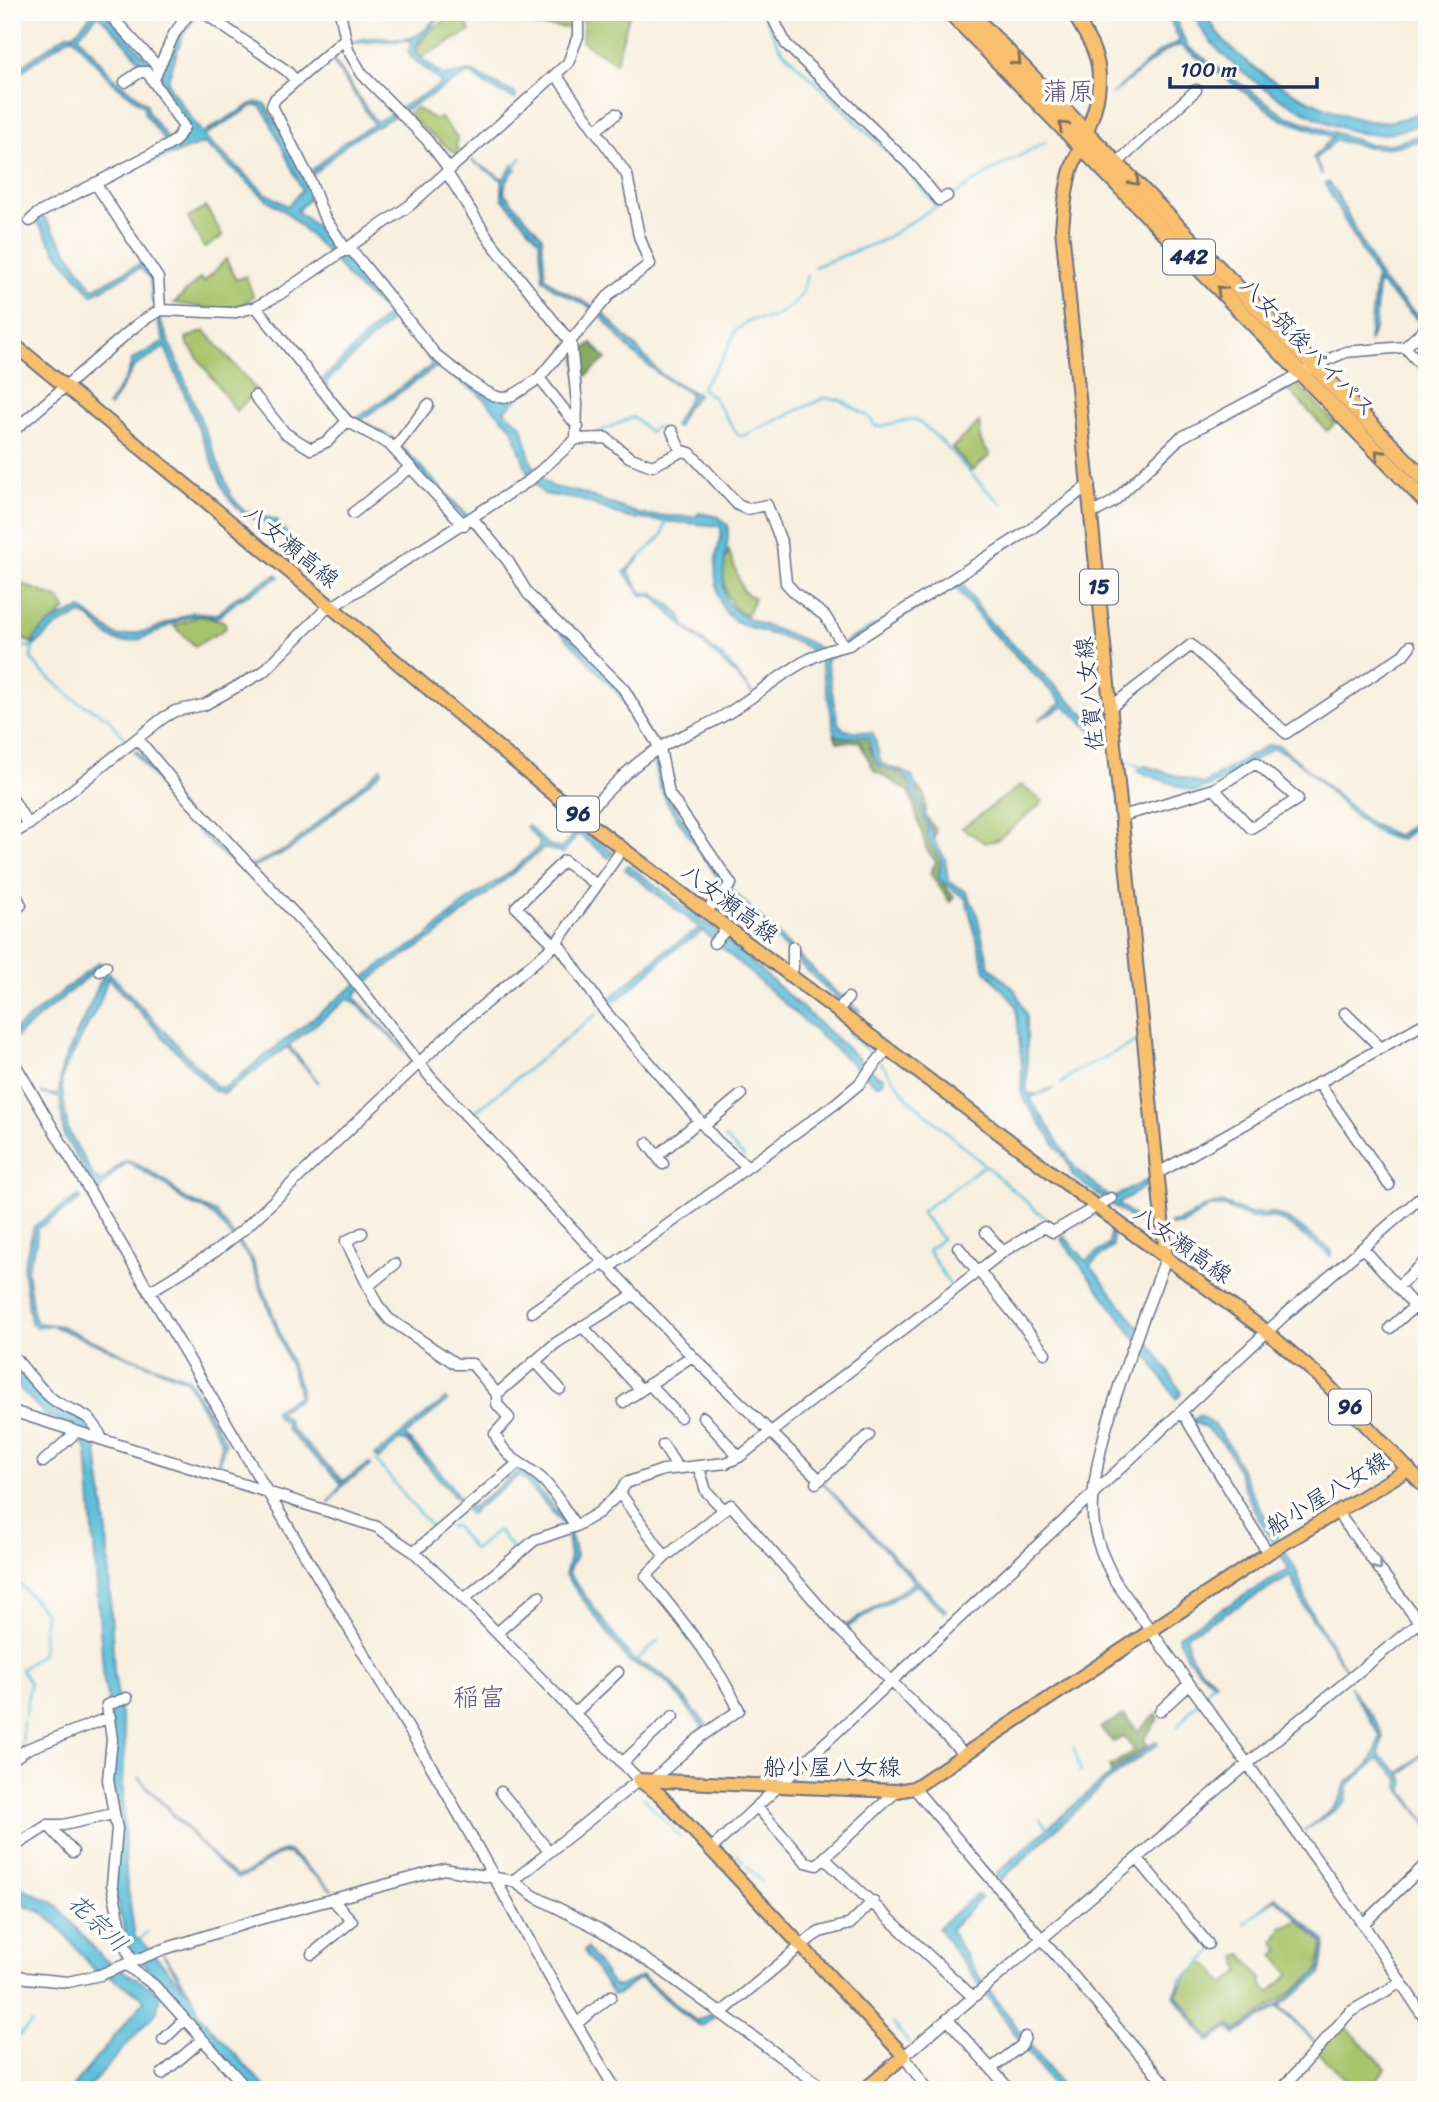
<svg xmlns="http://www.w3.org/2000/svg" width="1439" height="2102" font-family="Sriracha,'Klee One',sans-serif">
	<style>
		.green { fill: #a8c46b; stroke: #627a64; stroke-width: 2 }
		.forest { fill: #86aa5f; stroke: #506c5e; stroke-width: 2 }
		.water { fill: #5dc0db; stroke: #3c789c; stroke-width: 2; fill-rule: evenodd }
		.lines { fill: none; stroke-linecap: round; stroke-linejoin: round }
		.stream { stroke: #5dc0db; stroke-width: 2.5 }
		.minor-casing { stroke: #68728b; stroke-width: 13 }
		.major-casing { stroke: #68728b; stroke-width: 16 }
		.highway-casing { stroke: #68728b; stroke-width: 18 }
		.minor { stroke: #fff; stroke-width: 10 }
		.major { stroke: #f8bf6c; stroke-width: 12 }
		.highway { stroke: #f8bf6c; stroke-width: 14 }
		.oneway { stroke: #7e7064 }
		.oneway2 { stroke: #8d97ae }
		.labels { text-anchor: middle; stroke-width: 7; stroke-linejoin: round; paint-order: stroke }
		.shield { fill: #fdfcf7; stroke: #5f6c8c; stroke-width: 2 }
		.shield-label { font-size: 21px; font-weight: bold; fill: #1b2f5e }
		.street-label { font-size: 23px; fill: #1b2f5e; stroke: #fdfcf7 }
		.water-label { font-size: 24px; font-style: italic; fill: #2f5a84; stroke: #fdfcf7 }
		.quarter-label { font-size: 26px; fill: #59547a; stroke: #fdfcf7 }
	</style>
	<rect width="100%" height="100%" fill="#fdfcf7"/>
	<filter id="ink" filterUnits="userSpaceOnUse"><feTurbulence type="fractalNoise" baseFrequency=".0143" numOctaves="2"/><feDisplacementMap in="SourceGraphic" scale="14" xChannelSelector="R" yChannelSelector="G"/><feConvolveMatrix kernelMatrix="1 2 1 2 8 2 1 2 1" color-interpolation-filters="sRGB"/></filter>
	<filter id="wash" filterUnits="userSpaceOnUse"><feTurbulence type="fractalNoise" baseFrequency=".00686" numOctaves="4" result="noise"/><feDisplacementMap in="SourceGraphic" scale="28" xChannelSelector="R" yChannelSelector="G"/><feGaussianBlur stdDeviation="1.57" result="paint"/><feColorMatrix in="noise" values="0 0 0 0 0 0 0 0 0 0 0 0 0 0 0 0 0 1.4 0 .05"/><feComposite in="paint" operator="in"/></filter>
	<g filter="url(#wash)">
		<rect width="100%" height="100%" fill="#f8efde"/>
		<path class="green" d="M461,12L470,31L422,57L416,51C422,31 444,21 461,12Z
			M521,12H573L570,28L534,26L522,17Z
			M584,12L629,15L616,63L582,42Z
			M416,108L436,120L440,117L457,137L456,146L460,151L456,154L406,115Z
			M206,207L223,236L204,248L188,218Z
			M226,259L236,280L246,276L253,296C235,317 198,306 174,303L200,278L204,282Z
			M205,331L257,391L236,411L187,343L186,338Z
			M1294,381L1335,423L1327,431L1289,390L1286,385Z
			M979,422L981,442L990,455L972,471L952,448Z
			M729,551L743,591L754,598L747,615C725,610 717,568 729,551Z
			M22,584L58,598L66,609L31,643L12,634V589Z
			M199,616L223,621L226,625L225,629L195,646L174,626Z
			M1021,785L1043,802L997,840L985,843L962,828Z
			M1299,1921L1323,1944L1318,1972L1236,2031L1230,2024L1210,2038L1177,1994L1184,1980L1202,1962L1212,1968L1224,1985L1240,1972L1237,1957L1242,1954L1262,1979L1261,1985L1270,1992L1290,1974L1274,1955L1280,1950L1274,1942L1282,1927Z
			M1343,2024L1386,2068L1367,2090H1357L1317,2052Z"/>
		<path class="forest" d="M592,343L606,359L579,382L576,356Z
			M834,733H864L872,740L869,748L879,766L901,770L925,795L926,816L936,830L934,842L942,858C938,875 942,885 954,897L950,902L930,873L936,862L926,848L910,792L874,770L859,741L837,742Z
			M1157,1714L1159,1718L1144,1739L1148,1745L1111,1772L1109,1767L1134,1750L1124,1737L1113,1742L1100,1728L1124,1715L1138,1731Z"/>
		<path class="water" d="M94,12H104L153,66L194,12H199L182,36L168,80L170,88L202,133L255,102L265,104L291,148L312,195L297,211L354,258L440,361L491,396H520L504,411L522,426L531,462L541,478L553,487L579,492L642,515L695,517L699,513L719,517L728,526C729,550 720,572 725,596C731,625 801,630 825,653L959,578L984,616L1108,738V746L1065,706L1038,720L1062,702L987,627L954,585L851,649L826,659L838,723L844,730L873,733L881,763L912,776L936,844L945,858L948,881L966,892L976,911L989,966L1015,990L1027,1016V1093L1037,1095L1053,1088L1030,1098L1075,1168L1111,1199L1147,1180L1149,1184L1118,1204L1139,1220L1137,1223L1073,1176L1068,1163L1024,1100L1021,1090L1022,1066L1016,1005L985,970L966,899L939,879L941,861L928,839L927,825L908,780C885,758 878,783 868,737H836L821,663C811,634 747,636 728,615C715,601 714,569 717,552C719,543 724,536 720,526L629,518L581,500L544,494L529,477L512,428L478,393L436,367L361,420L394,439L391,442L355,423L320,382L388,314L353,283L329,254L287,213L266,199L204,143L149,163L147,159L188,128C160,87 134,48 98,15L78,36L114,78L147,104L148,112L168,139L165,141L144,113V106L111,81L73,37L67,39L12,78V73L67,34H74ZM253,106H260L268,117L302,190L288,206L264,192L204,136ZM395,317L419,344L432,365L356,419L329,391L326,382Z
			M439,12H444L418,42L414,52L444,76L470,71L516,94L515,99L485,85L470,73L349,142L312,175L310,172L344,142L374,124L330,57L340,48L332,58L376,122L440,85L441,82L410,56L408,52L412,40L351,43C385,26 410,60 439,12Z
			M1166,12L1173,13L1187,46L1286,116L1368,144H1391L1427,133V138C1390,151 1373,150 1336,140L1315,159L1322,175L1313,158L1333,137L1281,119L1180,45L1165,51L1111,95L1159,52L1180,41Z
			M1193,12H1207C1220,61 1331,120 1379,122C1395,123 1411,115 1427,111V123C1407,128 1390,136 1369,134C1316,129 1210,63 1193,12Z
			M471,160L503,179L513,165L516,168L506,182L504,193L542,236L545,277L558,288L594,307L593,309L554,289L543,279L539,240L502,198V180Z
			M1328,182L1336,192L1382,281L1423,321L1421,323L1378,282L1375,329L1369,342L1376,277L1325,184Z
			M42,214L93,289L143,262L153,275L156,303L152,302L150,278L140,268L92,295L55,250L35,218Z
			M602,312L661,374L698,395L686,408L677,427L674,426L691,394L661,376L631,351L600,315Z
			M160,319L232,497L244,511L276,520L297,547L299,562L275,527L243,514L226,495L165,347L134,367L110,407L108,405L127,376L132,360L164,341L157,320Z
			M403,448L475,524L525,592L610,676L656,745L667,796L730,888L835,991L860,1011L855,1012L829,992L726,890L668,805L659,785L651,745L615,690L552,623L528,604L463,516L400,452Z
			M642,555L628,571L642,593H652L673,607L682,618L686,627L725,659L752,693C722,657 684,630 653,596H643L624,572Z
			M277,574L279,577L236,602L218,617C209,618 200,614 191,616C168,622 140,648 115,640C101,635 96,617 81,614L56,626L32,648C34,627 65,614 82,609L118,637L151,630L193,612L218,614L234,599Z
			M1268,745H1278L1284,749L1367,821L1397,836L1427,814V818L1400,840C1347,831 1321,764 1273,748L1216,784L1195,792L1137,771L1145,766L1203,784Z
			M136,750C158,777 216,861 248,867L287,849L381,768L382,771L290,850L249,869L235,866L199,833L134,752Z
			M528,825C538,835 548,849 562,848L578,827L613,853L609,858L578,834L563,853L544,848L433,938L385,968L356,993V999L416,1062L355,1002L348,999L289,1045L319,1083L287,1047L225,1093L214,1091L108,978L99,1004L64,1071L61,1082L68,1130L95,1179L102,1181L123,1162L132,1161L167,1182L182,1197L216,1213L252,1258L301,1389L299,1399L278,1411L288,1420L290,1428L343,1481L369,1463L371,1465L343,1485L328,1504L342,1484L286,1429V1423L277,1417L274,1410L298,1396V1388L250,1259L217,1219L202,1208L185,1202L167,1186L128,1162L114,1172L98,1193L64,1136L60,1098L41,1093L56,1095L59,1091L62,1066L104,974L97,969L12,1040V1032L99,962L216,1086L224,1088L382,964L425,938L464,903L512,871L539,847V841L526,827Z
			M628,865L718,932L878,1076L884,1077L883,1082L876,1085L703,931L670,953L626,993L608,1005L606,1002L666,950L700,928L625,869Z
			M79,1196L81,1199L37,1229L36,1244L27,1269L34,1319L38,1323L61,1326L131,1358L188,1378L226,1442L217,1468L222,1442L186,1380L50,1325L36,1327L31,1323L23,1269L34,1226Z
			M1223,1203L1247,1213H1272L1290,1220L1332,1251L1331,1256L1285,1222L1272,1217L1251,1218L1225,1207H1209L1184,1224L1171,1226L1170,1223C1192,1220 1202,1202 1223,1203Z
			M1110,1231L1113,1233V1246L1090,1265L1143,1333L1182,1393L1176,1399L1141,1346L1061,1239L1064,1236L1086,1261L1109,1244Z
			M12,1359C23,1371 33,1385 45,1396C65,1413 87,1415 96,1442L107,1534L114,1673L125,1739L123,1785L126,1876L135,1938L141,1940L188,1993L163,1954C179,1975 194,1994 200,2016L268,2090H253L138,1968L158,1982L176,2001V1997L130,1950L116,1898L108,1700L104,1682L87,1451L74,1425L46,1416L12,1380Z
			M445,1399L447,1401L405,1436L442,1474L465,1505L473,1507L519,1471L526,1474L568,1524L576,1556L569,1570L570,1575L633,1660L658,1671L671,1682L706,1724L708,1728L665,1766L663,1764L700,1731L702,1726L670,1685L652,1672L629,1662L565,1575L570,1557L566,1528L522,1477H517L470,1514L406,1441L400,1440L379,1459L375,1455Z
			M1199,1415L1214,1425L1231,1448L1254,1497L1296,1570L1309,1608L1347,1671L1305,1608L1291,1576L1187,1635C1186,1654 1199,1671 1216,1681L1214,1684L1187,1658L1178,1636L1183,1632L1289,1569C1276,1547 1261,1525 1251,1503C1233,1464 1234,1442 1193,1421Z
			M822,1482L946,1610L944,1612L917,1585L844,1629L843,1627L915,1582Z
			M1349,1686L1377,1723L1383,1737L1379,1755L1400,1773L1427,1749L1401,1775L1405,1782L1403,1790L1427,1824L1399,1788L1400,1779L1378,1759L1349,1784L1346,1800L1337,1809L1304,1831C1324,1816 1341,1807 1346,1782C1370,1766 1373,1764 1380,1736Z
			M1156,1741L1158,1744L1104,1784L1001,1880L996,1874L1091,1790Z
			M138,1777L220,1863L236,1875C255,1877 268,1850 289,1851L333,1891L288,1853C268,1854 256,1876 237,1878L221,1866Z
			M12,1883L54,1903L103,1958L156,1991L160,1997L157,2011L86,2090H70L144,2001L141,1996L110,1977L96,1972L58,1926L41,1912L12,1901Z
			M977,1894L981,1898L950,1930L978,1975L1065,2090H1057L1045,2075L938,1928Z
			M1276,1897L1326,1942L1321,1974L1280,2006L1315,2042L1278,2007L1235,2035L1229,2028L1209,2042L1174,1996L1181,1978L1176,1995L1209,2040L1229,2025L1236,2032L1278,2005L1321,1969L1324,1943L1276,1899L1264,1906Z
			M587,1948L613,1985L619,1987L642,1976L696,2021L712,2013L715,2016L703,2026C694,2026 653,1987 641,1978C630,1981 625,1996 613,1995L584,1951Z"/>
		<g class="lines">
			<path class="stream" d="M762,12L780,48L903,167L937,206
				M513,169L521,158
				M814,267L881,241L995,169L1046,142
				M807,276L801,294L792,306L771,318L750,320L736,330L724,356L701,388L712,396L738,435L743,436L824,398L841,400L869,417L876,427L914,419C950,442 969,479 1004,505
				M594,434L633,417L650,432L655,427L668,432
				M641,556L662,536L666,520
				M12,640L25,647H33
				M33,647L31,658L40,670L77,701L108,718L127,741
				M1125,760L1145,769
				M12,808L20,821L12,828
				M847,1032L875,1057
				M880,1062L909,1099L1044,1217
				M1060,1084L1074,1073L1137,1041
				M471,1115L599,1012
				M725,1138L744,1157
				M952,1288L928,1250L942,1239L921,1212L985,1165
				M376,1461L431,1527
				M450,1527L455,1526L474,1550L498,1530L515,1552
				M12,1575L45,1613L42,1654L21,1669L30,1684L25,1715
				M637,1660L658,1641
				M1203,1696L1213,1682
				M1178,1726L1198,1701
				M22,1748L23,1721
				M1074,1748L1081,1773
				M644,1798L680,1837
				M1040,1819L1049,1830
				M736,1854L743,1862
				M747,1866L762,1882
				M1245,1923L1267,1905
				M138,1942L147,1932
				M1180,1982L1219,1946
				M893,2023L909,2043
				M12,2042L32,2023"/>
		</g>
	</g>
	<g filter="url(#ink)">
		<g class="lines">
			<defs>
				<path id="minor" d="M107,12L159,68
					M203,12L287,71L296,81
					M340,12L348,50L362,74L427,140L450,170
					M770,12L786,44L910,165L939,200L947,196
					M345,39L275,99L272,106L310,180L324,217L347,251
					M154,79L174,34L190,12
					M595,131L616,114
					M1117,163L1196,90
					M95,183L158,278L160,310
					M30,221L37,214L167,146L176,140L184,127L147,72H140L125,82
					M350,248L435,354C447,364 490,400 505,398C517,395 530,384 539,378L578,427
					M256,307L347,421L389,444L464,525
					M1405,347L1427,372
					M539,378L611,293L650,264L639,236L627,175L556,75
					M255,396L285,433L311,449L328,441L347,421
					M672,431L681,452
					M12,432L139,323L160,310L232,313L256,307L280,294L409,206L568,63L578,36V12
					M576,439L606,438L629,457L652,466L683,451L690,453L738,505L747,509L767,505L782,544L786,583L796,594L825,616L844,646
					M394,449L428,405
					M353,513L411,467
					M1093,513L1113,502L1180,438L1325,361L1346,352L1405,347L1427,327
					M473,519L508,561L528,594L623,688L660,748L669,794L731,884L711,906
					M332,607L530,480L576,439L577,404L571,343L488,238L447,173
					M1111,707L1191,645L1286,733L1403,655L1410,646
					M138,739L187,798L343,966L431,1078L692,1356L820,1480
					M12,798L28,825
					M1122,816L1214,789L1256,763L1298,799L1251,828L1214,789
					M582,818C604,795 626,770 653,752C678,735 708,727 733,710C770,686 804,653 849,645L1031,529L1090,484
					M12,834L28,825L163,718L175,711L204,705L263,672L330,605
					M597,885L564,861L516,907L555,945L623,848
					M12,888L21,905L12,910
					M557,942L604,1010L717,1141L748,1167
					M714,943L723,933
					M793,968V947
					M100,971L106,966
					M842,1005L848,998
					M1345,1013L1380,1047
					M12,1059C148,1291 284,1521 422,1751C489,1863 547,1979 616,2090
					M1318,1082L1389,1185
					M704,1126L741,1095
					M647,1143L663,1164
					M657,1156L699,1121
					M1158,1173L1427,1022
					M986,1232L1003,1252
					M362,1233L346,1241L377,1304L389,1319L456,1364H472L497,1394V1404L509,1418L495,1434C507,1462 524,1462 543,1480C556,1493 565,1511 576,1526
					M958,1247L978,1272
					M1363,1248L1427,1320
					M1166,1258C1142,1325 1089,1447 1093,1516C1094,1539 1105,1561 1115,1581L1363,1924L1427,2022
					M608,1268L835,1104L859,1084L888,1048
					M979,1271L1045,1353
					M368,1286L395,1264
					M1397,1287L1427,1260
					M149,1292L216,1251L244,1229L457,1027L555,945
					M532,1312L603,1263
					M582,1326L641,1390
					M1390,1328L1415,1306
					M12,1355C25,1369 36,1385 50,1397C70,1415 89,1407 101,1437
					M535,1361L560,1389
					M649,1384L680,1417
					M497,1394L556,1343L633,1295
					M623,1402L692,1356
					M12,1411L377,1527L414,1552L464,1599L639,1780L513,1881
					M1182,1412L1268,1553
					M703,1417L739,1457
					M663,1445L677,1467
					M43,1462L73,1435L70,1429
					M699,1468L706,1491L724,1510L731,1505L840,1630L964,1754
					M816,1483L869,1435
					M620,1493L665,1557L646,1576C680,1618 716,1661 739,1710L699,1738L653,1780
					M1337,1512L1427,1633
					M414,1552L517,1464
					M665,1557L724,1510
					M464,1599L535,1540L576,1526L598,1513L620,1493L626,1483L663,1470L726,1463L739,1457L1004,1251L1044,1227L1053,1232L1111,1198
					M498,1632L539,1596
					M127,1698L107,1705L112,1739L108,1780L117,1829L112,1885L125,1946L133,1962
					M1160,1711L1189,1684
					M575,1713L618,1672
					M12,1760L27,1749L110,1717
					M622,1763L673,1716
					M914,1788L1170,2090
					M501,1792L548,1850
					M757,1807L806,1862L817,1865L824,1858L973,1997
					M48,1825H63L113,1814
					M12,1848L48,1825L73,1852
					M710,1850L1285,1315L1427,1192
					M824,1858L897,1791
					M1138,1859L1208,1944
					M1363,1924L1427,1863
					M312,1954L352,1921L332,1899
					M126,1965L154,1985L248,2090
					M12,1973L26,1978L68,1982L100,1975L161,1950L260,1919L444,1869L513,1881L536,1897L597,1928L660,1969L826,2090
					M721,2013L812,1937L820,1932L850,1924L873,1901
					M948,2020L1010,2090
					M576,2024L611,1996
					M163,2040L184,2020
					M992,2068L1022,2045L1025,2037
					M162,2074L202,2040
					M928,2090L904,2056L1298,1721L1427,1616
					M1281,2090L1350,2012L1400,1983"/>
				<path id="major" d="M1073,12C1082,29 1095,47 1098,66C1104,104 1083,136 1071,170C1065,189 1064,209 1062,229L1166,1258
					M12,343L202,498L582,818L1097,1207L1267,1332L1321,1378L1427,1489
					M639,1780L897,1791L914,1788L1268,1553L1409,1469
					M639,1780L660,1795L904,2056L864,2090"/>
				<path id="highway" d="M950,12L1427,503
					M969,12L1427,482"/>
			</defs>
			<use href="#minor" class="minor-casing"/>
			<use href="#major" class="major-casing"/>
			<use href="#highway" class="highway-casing"/>
			<use href="#minor" class="minor"/>
			<use href="#major" class="major"/>
			<use href="#highway" class="highway"/>
		</g>
		<defs><path id="oneway-chevron" d="M-2-3.5L2.5 0L-2 3.5" fill="none" stroke-width="1.6" stroke-linecap="round" stroke-linejoin="round" transform="scale(1.75)"/></defs>
		<g class="oneway">
			<use href="#oneway-chevron" transform="translate(1017 61) rotate(45)"/>
			<use href="#oneway-chevron" transform="translate(1063 126) rotate(-135)"/>
			<use href="#oneway-chevron" transform="translate(1135 181) rotate(46)"/>
			<use href="#oneway-chevron" transform="translate(1221 290) rotate(-134)"/>
			<use href="#oneway-chevron" transform="translate(1379 454) rotate(-134)"/>
		</g>
		<use class="oneway2" href="#oneway-chevron" transform="translate(1378 1566) rotate(53)"/>
	</g>
	<g class="labels">
		<g class="shield">
			<rect x="1163" y="239.5" width="52" height="35" rx="5"/>
			<rect x="1080" y="569.5" width="38" height="35" rx="5"/>
			<rect x="557" y="796.5" width="42" height="35" rx="5"/>
			<rect x="1329" y="1389.5" width="42" height="35" rx="5"/>
		</g>
		<g class="shield-label">
			<text x="1189" y="264">442</text>
			<text x="1099" y="594">15</text>
			<text x="578" y="821">96</text>
			<text x="1350" y="1414">96</text>
		</g>
		<g class="street-label">
			<text transform="translate(1308 347) rotate(46)" y="8">八女筑後バイパス</text>
			<text transform="translate(292 546) rotate(40)" y="8">八女瀬高線</text>
			<text transform="translate(1089 694) rotate(-96)" y="8">佐賀八女線</text>
			<text transform="translate(730 903) rotate(37)" y="8">八女瀬高線</text>
			<text transform="translate(1183 1244) rotate(36)" y="8">八女瀬高線</text>
			<text transform="translate(1327 1493) rotate(-31)" y="8">船小屋八女線</text>
			<text x="832" y="1775">船小屋八女線</text>
		</g>
		<g class="water-label">
			<text transform="translate(98 1923) rotate(44)" y="8">花宗川</text>
		</g>
		<g class="quarter-label">
			<text x="1068" y="100">蒲原</text>
			<text x="479" y="1706">稲富</text>
		</g>
	</g>
	<rect width="1439" height="2102" fill="none" stroke="#fdfcf7" stroke-width="42"/>
	<path d="M1170 77v10h147v-10" fill="none" stroke="#1b2f5e" stroke-width="3.5"/>
	<text x="1180" y="77" font-size="21" fill="#1b2f5e" stroke="#fdfcf7" stroke-width="5" paint-order="stroke">100 m</text>
</svg>
